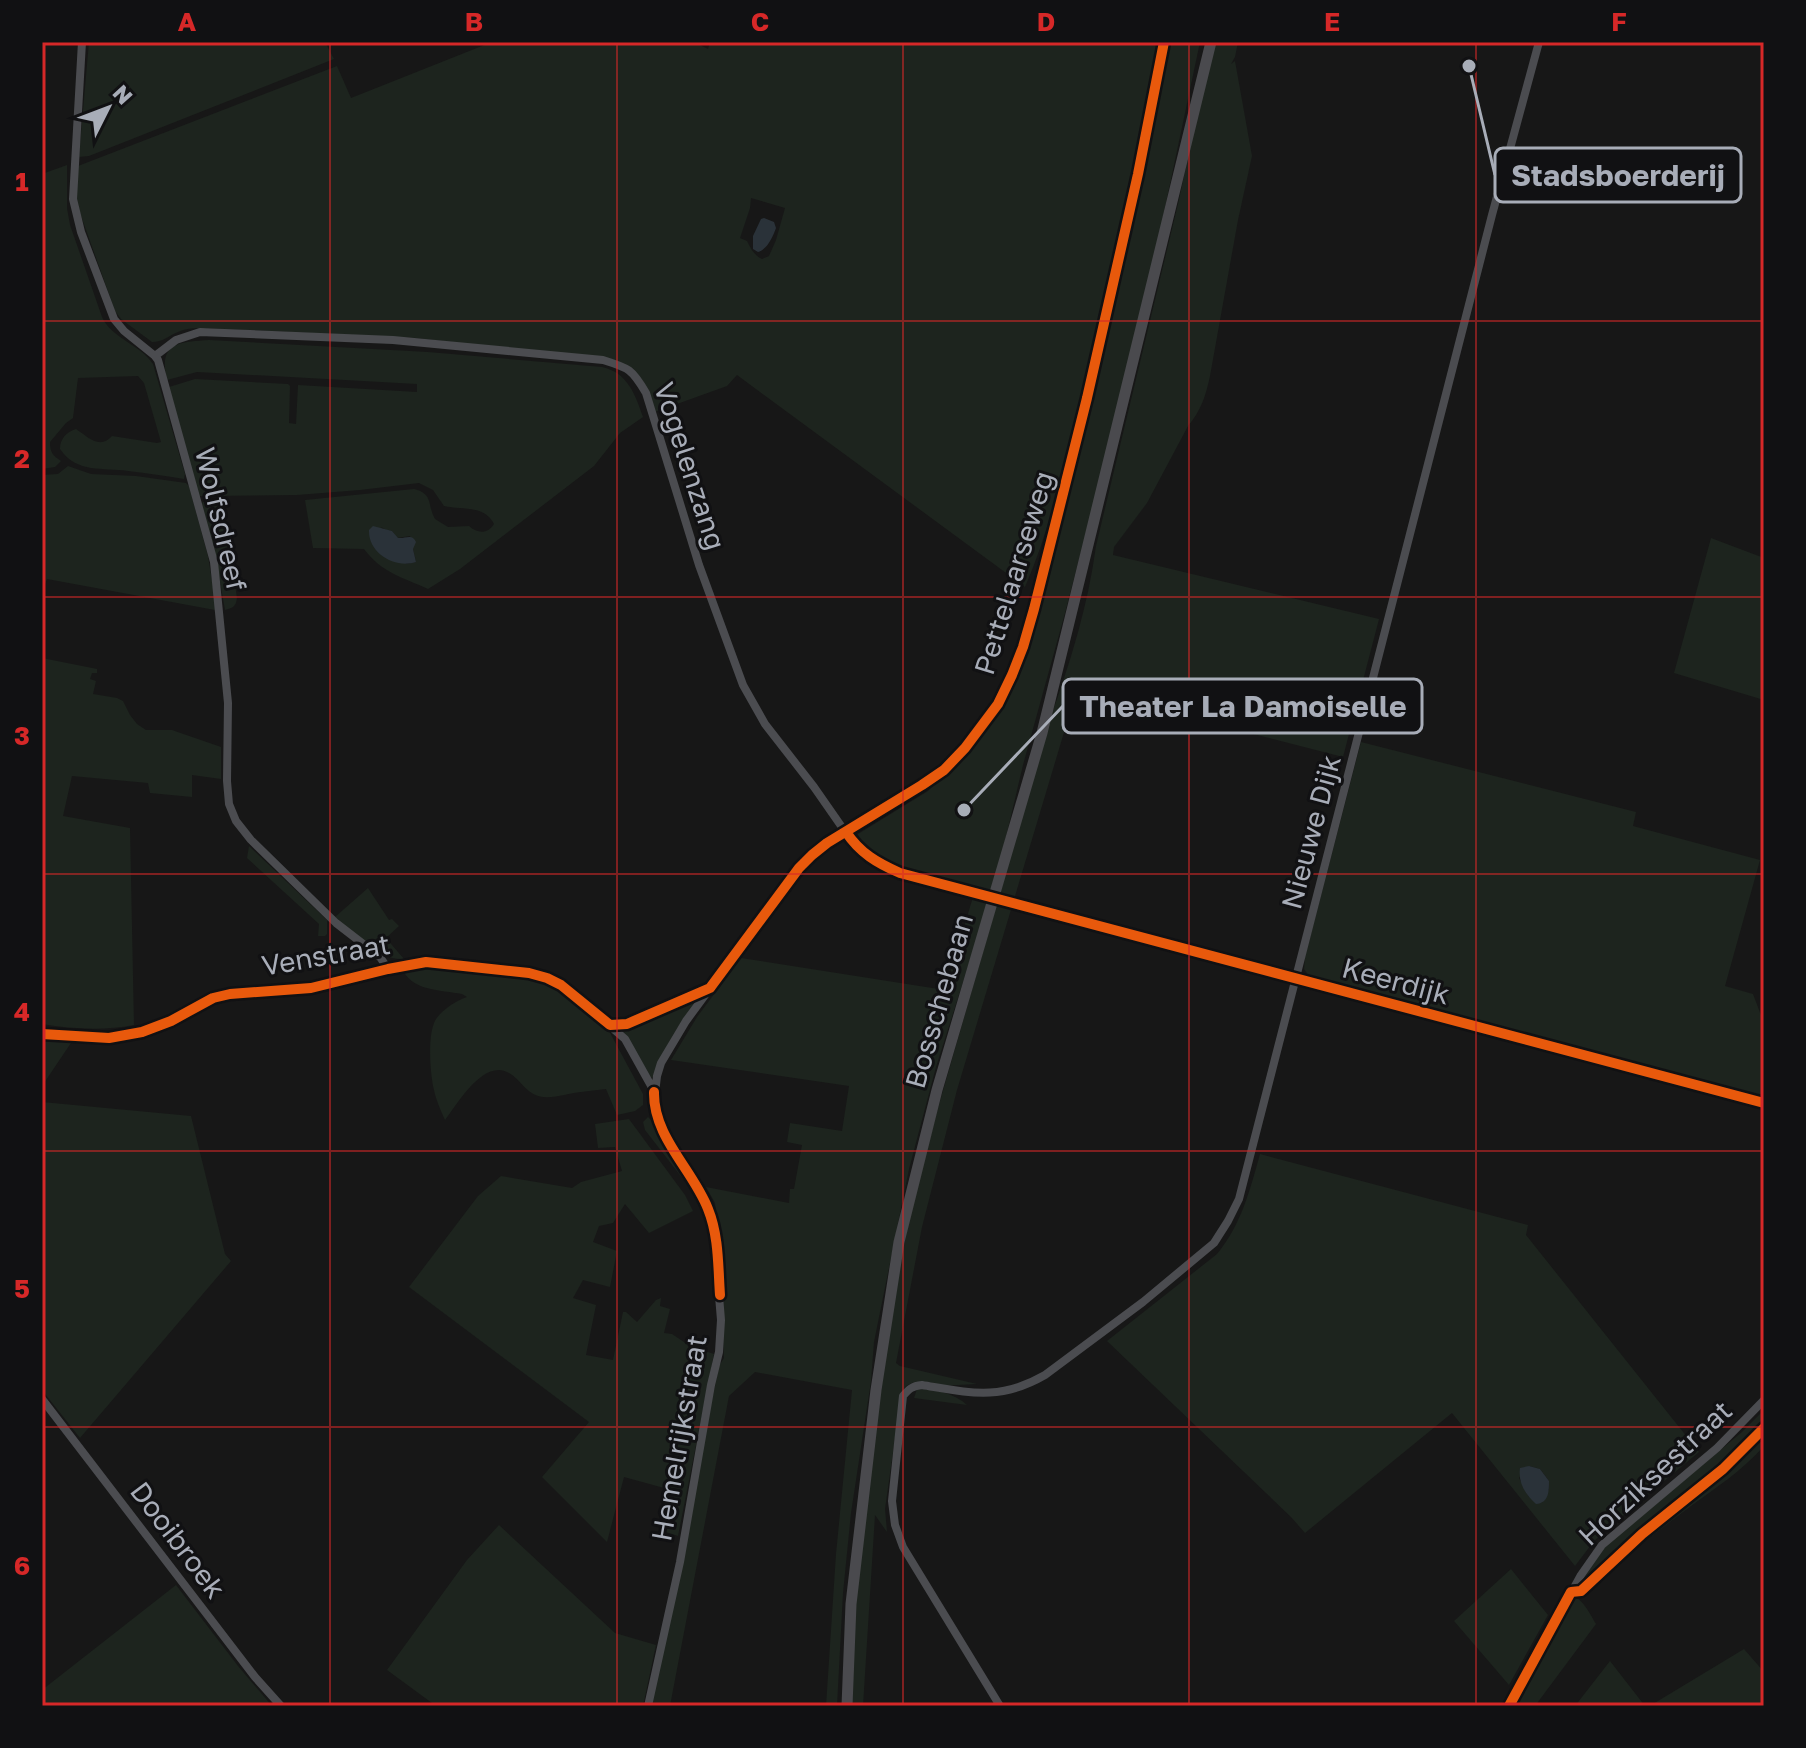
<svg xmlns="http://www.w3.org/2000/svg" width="1806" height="1748" font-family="'Golos Text',sans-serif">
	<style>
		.green { fill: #1d241e; fill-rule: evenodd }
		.water { fill: #2a3239 }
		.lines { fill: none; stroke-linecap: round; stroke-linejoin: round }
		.street-tunnel { stroke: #343537; stroke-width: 8; stroke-dasharray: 8 4; stroke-linecap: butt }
		.street { stroke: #4b4c50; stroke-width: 8 }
		.secondary { stroke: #4a4a4e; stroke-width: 11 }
		.cycleway-casing { stroke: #111113; stroke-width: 15 }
		.cycleway { stroke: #e8590c; stroke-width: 10 }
		.grid { fill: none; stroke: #d62828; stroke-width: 2; stroke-opacity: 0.55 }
		.labels { text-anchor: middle; stroke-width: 6; stroke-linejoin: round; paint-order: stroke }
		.street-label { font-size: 28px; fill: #a8adb8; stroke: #111113 }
		.leader { fill: none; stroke: #a8adb8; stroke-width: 3 }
		.callout-dot { fill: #a8adb8; stroke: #111113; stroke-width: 3 }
		.callout { fill: #111113; stroke: #a8adb8; stroke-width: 3 }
		.callout-label { font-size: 30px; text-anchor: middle; font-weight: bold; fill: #a8adb8 }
		.neatline { fill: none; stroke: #d62828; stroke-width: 3 }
		.grid-label { font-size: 26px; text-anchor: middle; font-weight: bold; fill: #d62828 }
	</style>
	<rect width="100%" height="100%" fill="#171717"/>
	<path class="green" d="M89,42H325L334,59L89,156L79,157Z
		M492,42H700V45L708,49L710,42H1160C1135,160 1110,277 1081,394C1065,459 1052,525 1025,587L737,375L727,386L652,413C644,393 634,371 615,360L416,338L205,328C196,328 186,328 178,332C168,336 163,342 152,342L121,319L115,311L80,213L76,194L78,166L337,66L351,98ZM751,198L785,208L776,240L769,256L762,259C754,255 751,249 747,241L740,238L750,208Z
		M1169,42H1200L1159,236L1117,413L1065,613L1023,765L997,875L936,1067L909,1169L874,1342L871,1381L851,1513L843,1593L837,1706H826L836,1554L852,1390L755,1372L729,1396L670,1706H650L719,1366L724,1358L719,1240L715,1203L706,1187L789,1203L790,1189H794L802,1145L787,1142L790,1123L842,1131L849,1086L671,1060L697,1017L741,958L945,990L973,897L984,900L987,890L901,867L883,860L859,843L858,834L928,791L968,749L986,726L1014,675L1080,442L1118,282Z
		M1216,42H1238L1235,57L1231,64L1235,61L1252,156L1238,220L1210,376C1206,395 1201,411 1188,426L1147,503L1114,547L1113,555L1379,619L1343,757L1077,689L957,1090L922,1227L896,1363L900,1366L977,1384L938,1386L918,1382L912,1383L906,1386L901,1395L885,1509L887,1532L875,1515L863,1706H849L854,1605L887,1326L911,1212L938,1108L1050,719C1070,663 1088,606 1096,546L1178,204L1212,46Z
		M67,165V208L70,225L102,317C112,339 140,344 153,364L185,474L184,479C166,476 147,473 128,471C103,467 77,474 60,449C60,438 67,432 76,429C88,437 100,450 112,436L157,443L161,442L144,383L138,376L78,378L73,418L66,423L50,442C50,452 52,455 61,461L55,467L42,469V174Z
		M209,340L428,352L602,367C628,373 635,394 643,417L620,433L594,466L460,569L428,589C402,577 382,573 364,549L313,548L305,500L414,489C434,494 427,505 435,519L448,527L469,526C477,533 487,535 494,524C485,505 462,510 444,506L433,490L419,483L360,490L297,495L199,496L169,387L195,379L288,384L290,386L289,423L296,424L298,385L417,392V384L197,372L167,380C158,343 178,342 209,340ZM381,527L386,530L392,531L397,538L410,536L416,562L406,564Z
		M68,466L91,474L136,476L186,483L189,486L208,556L217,612L215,610L47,579L42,592V475L58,474Z
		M203,502H223L237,598C236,607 232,608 225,610L214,548L201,505Z
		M1711,538L1764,558V700L1674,673Z
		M42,658L97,669V673H92L90,679L96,681L93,694L117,698L123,701L130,715L137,724L146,730H172L221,747V779L192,775V797L150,793L148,783L72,776L63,816L130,828L134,1025C104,1031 72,1029 42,1024Z
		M1361,742L1636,812L1633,826L1760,860L1725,986L1753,994L1764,1023V1098L1349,988L1309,976L1304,969L1305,957Z
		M249,846L327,920V934L325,936H318L319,924L247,858Z
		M368,888L389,920L392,919L399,926L386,938L404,959C380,961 353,933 335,917Z
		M425,965L539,978L561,988L590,1012L609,1031L643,1094V1105L635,1111L617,1115L606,1089C597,1090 589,1091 581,1092C567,1093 552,1100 538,1096C525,1092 520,1079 509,1073C484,1058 458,1103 445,1120C441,1111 436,1100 434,1090C430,1074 427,1033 436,1019C443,1009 456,1001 467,997L462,994C441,990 409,991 402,967Z
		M695,997L697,1000C678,1026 664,1047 653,1077L651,1078L629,1041L619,1028Z
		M42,1038L73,1040L42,1086Z
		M42,1102L191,1116L225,1254L231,1261L80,1438L42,1390Z
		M648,1117L651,1120L690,1188L645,1130L643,1122Z
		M629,1119L685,1195L693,1211L649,1233L625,1204L613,1223L599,1226L593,1242L617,1251L610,1287L583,1280L573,1298L596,1305L586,1355L613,1360L623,1312H626L637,1322L656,1300L661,1298L660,1306L670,1309L664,1333L672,1334L690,1346L714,1354L678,1536L666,1532L675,1491L624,1477L607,1542L542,1477L589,1422L409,1287L478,1196L501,1176L572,1188L581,1182L622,1171L615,1147L598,1148L595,1124Z
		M1260,1154L1528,1225L1526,1235L1699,1452L1619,1519L1594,1541L1575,1566L1452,1413L1305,1533L1291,1517L1107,1341L1217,1254C1241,1225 1250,1190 1260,1154ZM1529,1466L1540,1469L1549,1481V1490L1529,1497L1519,1478Z
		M917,1389C935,1389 954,1393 967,1405L914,1398Z
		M1764,1410V1446C1742,1471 1714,1489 1687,1509C1665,1525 1646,1543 1620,1554L1633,1542L1629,1539L1579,1589V1586L1603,1548L1742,1432Z
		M499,1525L615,1633L656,1645L643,1706H436L387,1670L467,1560Z
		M1511,1569L1548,1615L1509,1685L1454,1621Z
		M176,1585L238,1666L272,1706H42V1690Z
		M1573,1595C1584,1601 1590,1614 1596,1624L1535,1706H1518L1513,1700Z
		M1744,1649L1764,1672V1706H1655L1653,1704Z
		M1610,1661L1645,1706H1575Z"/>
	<path class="water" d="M764,218L774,222L776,228C773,236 768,249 758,252L753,249V236L761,219Z
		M373,526L392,531L398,538C405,539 412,533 416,542L413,549L416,562C395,569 368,553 369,530Z
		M1529,1466L1540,1469L1549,1481C1549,1491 1549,1503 1536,1504C1525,1494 1518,1483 1520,1468Z"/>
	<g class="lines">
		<path class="street-tunnel" d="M978,894L1017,903"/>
		<path class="street" d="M82,42L73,199L81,232L114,319L124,331L155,356L158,360L214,562L228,703L227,781L229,804L236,821L251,840L336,923L380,957L388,969
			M155,356L176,340L200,332L393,340L603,360C629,368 632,369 646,393L699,565L743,685L765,724L814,787L853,843L865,854L881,865L900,873L978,894
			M1017,903L1295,979L1764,1103
			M611,1025L627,1024L709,988
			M42,1034C85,1042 134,1040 173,1020C187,1012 201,1002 216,997C247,989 281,992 313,987C354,980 396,960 438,963L529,973L555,981L573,994L625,1039L654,1091
			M42,1399L255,1677L281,1706
			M1571,1592L1581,1591L1618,1558
			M648,1706L680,1562L711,1385L719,1352L721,1320L713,1223L699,1191L675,1152L660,1123L654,1102L657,1076L661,1063L686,1021L799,868L827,843L922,785L944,770L981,727L998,704L1012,675L1023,647L1034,609L1087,398L1138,174L1164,42
			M1000,1706L903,1547L895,1525L892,1501L903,1396C909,1389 912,1386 922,1385C971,1393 1000,1401 1045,1375L1143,1302L1214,1243L1228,1221L1239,1199L1492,215L1539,42
			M1509,1706L1581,1575L1602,1545L1717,1448L1764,1400"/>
		<path class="secondary" d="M847,1706L851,1604L876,1390L899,1242L937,1090L1042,733L1211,42"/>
		<defs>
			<path id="cycleway" d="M846,832C860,853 877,863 900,873L1764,1103
				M42,1034L109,1038L142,1032L171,1021L213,998L230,994L311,988L388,969L426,962L529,973L547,978L561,985L610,1025L627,1024L710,988L799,868L812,855L827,843L922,785L944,770L965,748L998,704L1012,675L1023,647L1034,609L1087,398L1138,174L1164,42
				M654,1092C653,1137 693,1170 708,1209C719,1236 718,1267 720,1295
				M1509,1706L1571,1592L1581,1591L1642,1534L1723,1469L1764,1428"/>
		</defs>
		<use href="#cycleway" class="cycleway-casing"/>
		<use href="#cycleway" class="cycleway"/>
	</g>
	<path class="grid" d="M330,42V1706M617,42V1706M903,42V1706M1189,42V1706M1476,42V1706M42,321H1764M42,597H1764M42,874H1764M42,1151H1764M42,1427H1764"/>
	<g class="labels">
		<g class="street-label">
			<text transform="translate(690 466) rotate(72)" y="10">Vogelenzang</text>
			<text transform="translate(221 519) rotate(77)" y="10">Wolfsdreef</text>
			<text transform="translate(1014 573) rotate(-73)" y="10">Pettelaarseweg</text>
			<text transform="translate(1311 832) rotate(-75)" y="10">Nieuwe Dijk</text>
			<text transform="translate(326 955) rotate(-10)" y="10">Venstraat</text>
			<text transform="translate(1396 981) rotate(15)" y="10">Keerdijk</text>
			<text transform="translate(939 1001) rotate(-74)" y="10">Bosschebaan</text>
			<text transform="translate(679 1438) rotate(-80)" y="10">Hemelrijkstraat</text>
			<text transform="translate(1655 1473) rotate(-43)" y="10">Horziksestraat</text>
			<text transform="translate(178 1540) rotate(53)" y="10">Dooibroek</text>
		</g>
	</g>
	<path class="leader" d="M1469 66L1495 175M964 810L1063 706"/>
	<g class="callout-dot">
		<circle cx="1469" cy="66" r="8"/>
		<circle cx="964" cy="810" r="8"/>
	</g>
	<g class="callout">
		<rect x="1495" y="148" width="246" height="54" rx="8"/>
		<rect x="1063" y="679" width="359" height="54" rx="8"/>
	</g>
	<g class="callout-label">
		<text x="1618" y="186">Stadsboerderij</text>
		<text x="1243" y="717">Theater La Damoiselle</text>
	</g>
	<rect width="1806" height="1748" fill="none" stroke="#111113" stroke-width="88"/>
	<g transform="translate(108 108) rotate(48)" stroke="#111113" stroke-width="6" paint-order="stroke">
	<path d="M0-6L14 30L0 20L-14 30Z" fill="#a8adb8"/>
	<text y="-12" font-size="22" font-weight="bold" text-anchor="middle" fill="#a8adb8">N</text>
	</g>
	<rect x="44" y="44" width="1718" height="1660" class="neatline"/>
	<g class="grid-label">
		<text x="187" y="31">A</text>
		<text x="474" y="31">B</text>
		<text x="760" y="31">C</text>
		<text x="1046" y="31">D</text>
		<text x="1332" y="31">E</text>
		<text x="1619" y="31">F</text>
		<text x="22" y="191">1</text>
		<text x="22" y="468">2</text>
		<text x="22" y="745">3</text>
		<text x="22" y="1021">4</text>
		<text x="22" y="1298">5</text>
		<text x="22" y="1575">6</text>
	</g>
</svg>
